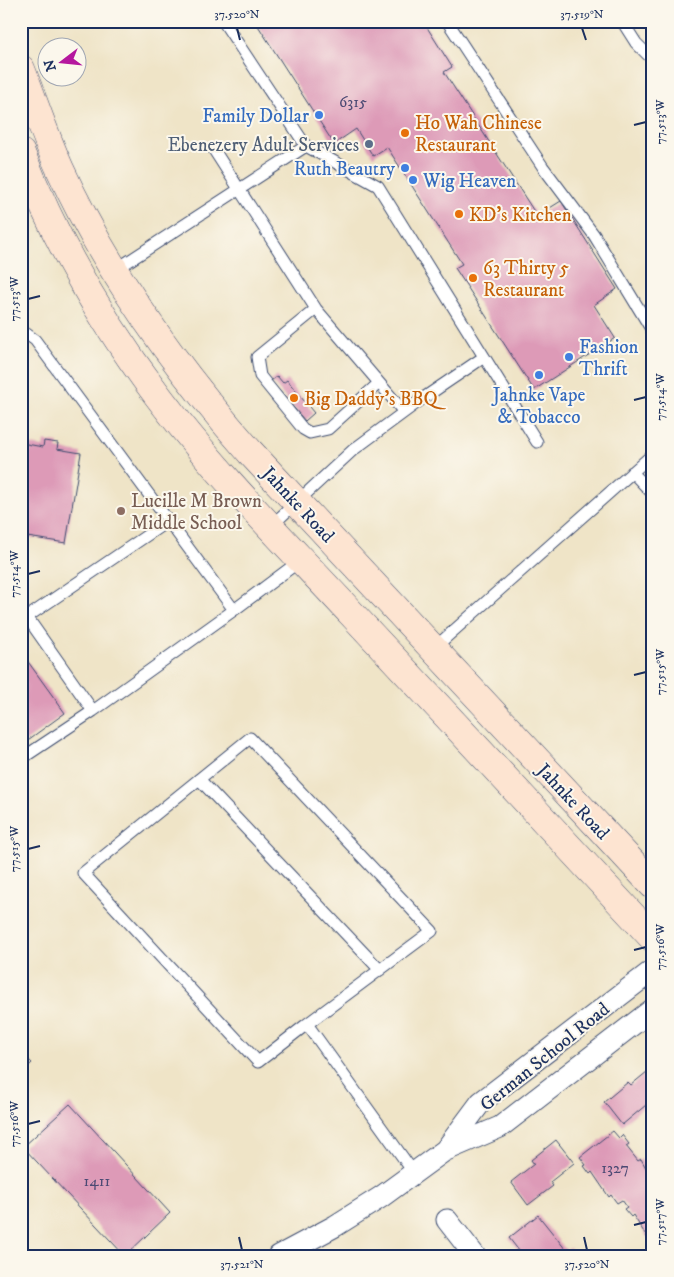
<svg xmlns="http://www.w3.org/2000/svg" width="674" height="1277" font-family="'IM FELL DW Pica',serif">
	<style>
		.building { fill: #dd9ab7 }
		.lines { fill: none; stroke-linecap: round; stroke-linejoin: round }
		.service-casing { stroke: #3b4a6e; stroke-width: 13 }
		.minor-casing { stroke: #3b4a6e; stroke-width: 23 }
		.secondary-casing { stroke: #3b4a6e; stroke-width: 29 }
		.service { stroke: #fff; stroke-width: 11 }
		.minor { stroke: #fff; stroke-width: 21 }
		.secondary { stroke: #fde4d1; stroke-width: 28 }
		.ticks { fill: none; stroke: #1b2f5e; stroke-width: 2 }
		.shop-dot { fill: #3f7fe0; stroke: #fbf7ec; stroke-width: 2 }
		.food-dot { fill: #e8710a; stroke: #fbf7ec; stroke-width: 2 }
		.service-dot { fill: #5c6f8a; stroke: #fbf7ec; stroke-width: 2 }
		.education-dot { fill: #8d6e63; stroke: #fbf7ec; stroke-width: 2 }
		.labels { text-anchor: middle; stroke-width: 4; stroke-linejoin: round; paint-order: stroke }
		.number-label { font-size: 16px; fill: #4c4a74 }
		.shop-label { font-size: 19px; fill: #366cbe; stroke: #fbf7ec; text-anchor: end }
		.food-label { font-size: 19px; fill: #c56008; stroke: #fbf7ec; text-anchor: start }
		.service-label { font-size: 19px; fill: #4e5e75; stroke: #fbf7ec; text-anchor: end }
		.education-label { font-size: 19px; fill: #785e54; stroke: #fbf7ec; text-anchor: start }
		.street-label { font-size: 19px; fill: #1b2f5e; stroke: #fbf7ec }
		.neatline { fill: none; stroke: #1b2f5e; stroke-width: 2 }
		.ticks-label { font-size: 12px; text-anchor: middle; fill: #1b2f5e }
	</style>
	<rect width="100%" height="100%" fill="#fbf7ec"/>
	<filter id="ink" filterUnits="userSpaceOnUse"><feTurbulence type="fractalNoise" baseFrequency=".02" numOctaves="2"/><feDisplacementMap in="SourceGraphic" scale="10" xChannelSelector="R" yChannelSelector="G"/><feConvolveMatrix kernelMatrix="1 2 1 2 8 2 1 2 1" color-interpolation-filters="sRGB"/></filter>
	<filter id="wash" filterUnits="userSpaceOnUse"><feTurbulence type="fractalNoise" baseFrequency=".0096" numOctaves="4" result="noise"/><feDisplacementMap in="SourceGraphic" scale="20" xChannelSelector="R" yChannelSelector="G"/><feGaussianBlur stdDeviation="1.12" result="paint"/><feColorMatrix in="noise" values="0 0 0 0 0 0 0 0 0 0 0 0 0 0 0 0 0 1.4 0 .05"/><feComposite in="paint" operator="in"/></filter>
	<g filter="url(#wash)">
		<rect width="100%" height="100%" fill="#efe4c7"/>
		<g id="blocks">
			<path class="building" d="M255,21H423L452,67L444,72L537,216L561,201L617,289L594,305L615,338L534,390L455,268L462,264L387,147L373,156L356,129L334,144Z
				M277,376L283,383L287,380L314,413L305,421L271,381Z
				M44,441L58,443L57,449L81,453L66,543L21,536V443L43,447Z
				M21,652L65,713L21,745Z
				M21,1052L32,1063L21,1073Z
				M653,1067V1105L649,1108L646,1105L622,1125L604,1102L628,1082L631,1085Z
				M70,1104L170,1213L125,1256L23,1147Z
				M613,1131L619,1138L622,1135L629,1144L626,1146L638,1161L641,1159L650,1175L653,1173V1239L651,1238L649,1240L633,1215L631,1217L624,1209L627,1207L622,1200L617,1203L611,1195L609,1197L592,1172L590,1174L584,1166L586,1165L580,1157Z
				M556,1140L574,1163L550,1182L553,1186L528,1205L511,1182L534,1164L531,1160Z
				M538,1215L566,1250L570,1248L576,1256H523L509,1238Z"/>
		</g>
	</g>
	<g filter="url(#ink)">
		<use href="#blocks" fill-opacity="0" stroke="#3b4a6e" stroke-width="1"/>
		<g class="lines">
			<defs>
				<path id="service" d="M447,21L543,167L594,235L653,332
					M622,21L636,43L653,60
					M306,146L378,186L537,442
					M214,150L316,309L404,412
					M115,270L306,146L223,21
					M316,309L257,357L260,376L303,429L310,433L328,429L379,383
					M21,330L35,340L234,610L301,560
					M632,472L653,494
					M168,521L27,617L93,711L234,610
					M271,526L353,450L422,399L484,357
					M433,649L653,454
					M21,759L93,711
					M199,779L380,970
					M307,1024L432,931L250,738L83,873L258,1062L307,1024L414,1173"/>
				<path id="minor" d="M446,1149L481,1102L653,970
					M447,1220L475,1256
					M279,1256L335,1226L381,1197L444,1151L500,1127L653,1009"/>
				<path id="secondary" d="M21,69C34,102 45,136 60,169C107,272 175,367 250,452L653,885
					M21,153C55,240 102,322 158,396C216,473 286,543 351,613C452,722 553,829 653,938"/>
			</defs>
			<use href="#service" class="service-casing"/>
			<use href="#minor" class="minor-casing"/>
			<use href="#secondary" class="secondary-casing"/>
			<use href="#service" class="service"/>
			<use href="#minor" class="minor"/>
			<use href="#secondary" class="secondary"/>
		</g>
	</g>
	<path class="ticks" d="M237,28L240,40M582,28L586,40M634,125L646,122M28,299L40,296M634,400L646,397M28,574L40,571M634,675L646,672M28,849L40,846M634,950L646,947M28,1124L40,1121M634,1225L646,1222M239,1237L242,1250M584,1237L587,1250"/>
	<g class="shop-dot">
		<circle cx="319" cy="115" r="5"/>
		<circle cx="405" cy="168" r="5"/>
		<circle cx="413" cy="180" r="5"/>
		<circle cx="569" cy="357" r="5"/>
		<circle cx="539" cy="375" r="5"/>
	</g>
	<g class="food-dot">
		<circle cx="405" cy="133" r="5"/>
		<circle cx="459" cy="214" r="5"/>
		<circle cx="473" cy="278" r="5"/>
		<circle cx="294" cy="398" r="5"/>
	</g>
	<circle class="service-dot" cx="369" cy="144" r="5"/>
	<circle class="education-dot" cx="121" cy="511" r="5"/>
	<g class="labels">
		<g class="number-label">
			<text x="353" y="107">6315</text>
			<text x="615" y="1173">1327</text>
			<text x="97" y="1186">1411</text>
		</g>
		<g class="shop-label">
			<text x="309" y="122">Family Dollar</text>
			<text x="395" y="175">Ruth Beautry</text>
			<text x="423" y="187" text-anchor="start">Wig Heaven</text>
			<text x="579" y="353" text-anchor="start">Fashion<tspan x="579" dy="22">Thrift</tspan></text>
			<text x="539" y="401" text-anchor="middle">Jahnke Vape<tspan x="539" dy="22">&amp; Tobacco</tspan></text>
		</g>
		<g class="food-label">
			<text x="415" y="129">Ho Wah Chinese<tspan x="415" dy="22">Restaurant</tspan></text>
			<text x="469" y="221">KD's Kitchen</text>
			<text x="483" y="274">63 Thirty 5<tspan x="483" dy="22">Restaurant</tspan></text>
			<text x="304" y="405">Big Daddy's BBQ</text>
		</g>
		<g class="service-label">
			<text x="359" y="151">Ebenezery Adult Services</text>
		</g>
		<g class="education-label">
			<text x="131" y="507">Lucille M Brown<tspan x="131" dy="22">Middle School</tspan></text>
		</g>
		<g class="street-label">
			<text transform="translate(299 504) rotate(47)" y="7">Jahnke Road</text>
			<text transform="translate(574 801) rotate(47)" y="7">Jahnke Road</text>
			<text transform="translate(544 1056) rotate(-39)" y="7">German School Road</text>
		</g>
	</g>
	<rect width="674" height="1277" fill="none" stroke="#fbf7ec" stroke-width="55"/>
	<g transform="translate(62 62) rotate(254)"><circle r="24" fill="#fbf7ec" stroke="#a1a7b3"/>
	<path d="M0-4L9 19L0 12L-9 19Z" fill="#b5179e"/>
	<text y="-8" font-size="14" font-weight="bold" text-anchor="middle" fill="#1b2f5e">N</text>
	</g>
	<rect x="28" y="28" width="618" height="1222" class="neatline"/>
	<g class="ticks-label">
		<text x="237" y="18">37.520°N</text>
		<text x="582" y="18">37.519°N</text>
		<text transform="translate(660 122) rotate(-90)" y="4">77.513°W</text>
		<text transform="translate(14 299) rotate(-90)" y="4">77.513°W</text>
		<text transform="translate(660 397) rotate(-90)" y="4">77.514°W</text>
		<text transform="translate(14 574) rotate(-90)" y="4">77.514°W</text>
		<text transform="translate(660 672) rotate(-90)" y="4">77.515°W</text>
		<text transform="translate(14 849) rotate(-90)" y="4">77.515°W</text>
		<text transform="translate(660 947) rotate(-90)" y="4">77.516°W</text>
		<text transform="translate(14 1124) rotate(-90)" y="4">77.516°W</text>
		<text transform="translate(660 1222) rotate(-90)" y="4">77.517°W</text>
		<text x="242" y="1268">37.521°N</text>
		<text x="587" y="1268">37.520°N</text>
	</g>
</svg>
